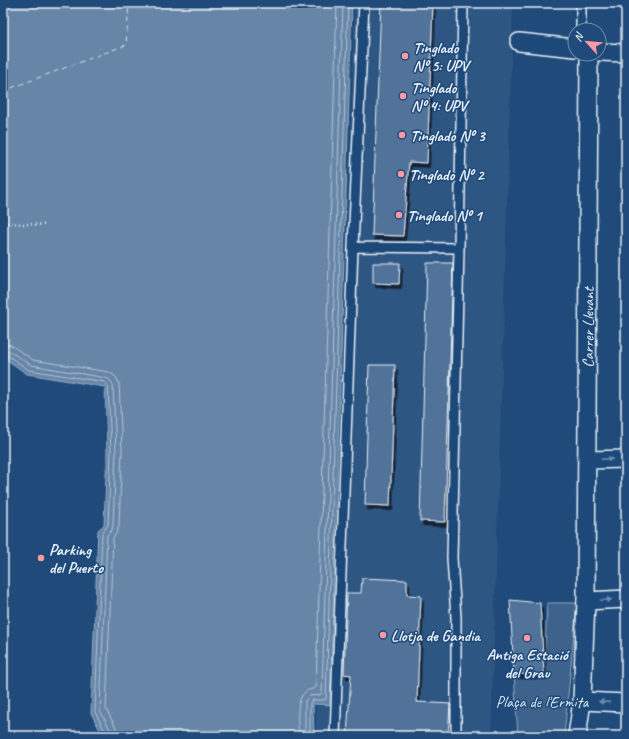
<svg xmlns="http://www.w3.org/2000/svg" width="629" height="739" font-family="Caveat,sans-serif">
	<style>
		.built { fill: #2e5683 }
		.green { fill: #3c628c; stroke: #92aac2 }
		.water { fill: #6685a7; stroke: #9ab0c7 }
		.lines { fill: none; stroke-linecap: round; stroke-linejoin: round }
		.shore { stroke: #b4c6d8; stroke-width: 1 }
		.ferry { stroke: #d4e1ec; stroke-width: 1; stroke-dasharray: 5 4; stroke-linecap: butt }
		.building { fill: #517399; stroke: #e8f1f8; filter: url(#shadow) }
		.service-casing { stroke: #e8f1f8; stroke-width: 12 }
		.minor-casing { stroke: #e8f1f8; stroke-width: 20 }
		.path { stroke: #e8f1f8; stroke-width: 2.5; stroke-dasharray: 1 3; stroke-linecap: butt }
		.service { stroke: #1f4a7a; stroke-width: 9 }
		.minor { stroke: #1f4a7a; stroke-width: 17 }
		.oneway { fill: #6f8dac }
		.poi-dot { fill: #ff9aa2; stroke: #1f4a7a; stroke-width: 1.5 }
		.labels { text-anchor: middle; stroke-width: 3; stroke-linejoin: round; paint-order: stroke }
		.poi-label { font-size: 16px; font-weight: bold; fill: #e8f1f8; stroke: #1f4a7a; text-anchor: start }
		.street-label { font-size: 16px; fill: #e8f1f8; stroke: #1f4a7a }
		.park-label { font-size: 16px; fill: #d7e3ed; stroke: #1f4a7a }
	</style>
	<defs>
		<filter id="shadow"><feDropShadow dx="2.5" dy="4.5" stdDeviation="0" flood-color="#0009"/></filter>
	</defs>
	<rect width="100%" height="100%" fill="#1f4a7a"/>
	<filter id="ink" filterUnits="userSpaceOnUse"><feTurbulence type="fractalNoise" baseFrequency=".025" numOctaves="2"/><feDisplacementMap in="SourceGraphic" scale="8" xChannelSelector="R" yChannelSelector="G"/><feConvolveMatrix kernelMatrix="1 2 1 2 8 2 1 2 1" color-interpolation-filters="sRGB"/></filter>
	<g filter="url(#ink)">
		<path class="built" d="M355,3H513L491,736H316V706H332Z"/>
		<path class="green" d="M547,603H577L564,736H518L514,674L544,675Z"/>
		<path class="water" d="M3,3H352L330,705L313,704L314,736H103L91,713L98,530L104,525L107,451L105,387L27,374L3,357Z"/>
		<g class="lines">
			<path class="shore" d="M3,343L11,345L33,360L109,372L115,376L119,383L122,451L119,526L117,532L113,538L106,709L116,728L117,736
				M3,349L9,351L31,365L106,378L110,380L113,385L116,451L113,526L112,530L107,535L100,711L111,731V736
				M3,354L7,355L29,370L105,382L108,386L111,451L108,525L102,533L95,712L106,733V736
				M299,736C298,724 295,700 305,692C308,689 313,690 316,687L337,3
				M305,736V701L310,696L320,695L322,693L343,3
				M310,736V703L313,700H325L326,699L348,3"/>
			<path class="ferry" d="M3,91L126,45L129,3"/>
		</g>
		<path class="building" d="M381,3H433L427,163L409,162L403,236L372,235Z
			M373,263H400L399,284L373,283Z
			M427,263H453L445,522L420,521Z
			M369,365H395L390,506L365,505Z
			M362,578L407,580V595L421,596L417,702L450,704L448,736H347L351,675L344,674L347,593H361Z
			M510,600L540,603L544,675L514,674Z"/>
		<g class="lines">
			<defs>
				<path id="service" d="M581,30V3
					M353,247L459,248
					M456,730V617L452,558L459,248L463,3
					M335,736L353,247L364,3"/>
				<g id="minor">
					<path d="M519,42L575,48"/>
					<path d="M599,52L626,53"/>
					<path d="M588,460L626,459"/>
					<path d="M586,601L626,599"/>
					<path d="M582,701L626,703"/>
					<path id="s1" d="M577,736L582,701L586,601L589,54"/>
				</g>
			</defs>
			<use href="#service" class="service-casing"/>
			<use href="#minor" class="minor-casing"/>
			<path class="path" d="M3,223L47,225"/>
			<use href="#service" class="service"/>
			<use href="#minor" class="minor"/>
		</g>
		<defs><path id="oneway-solid" d="M-6-.8H1V-3.2L6.5 0L1 3.2V.8H-6Z"/></defs>
		<g class="oneway">
			<use href="#oneway-solid" transform="translate(607 459) rotate(-1)"/>
			<use href="#oneway-solid" transform="translate(606 600) rotate(-2)"/>
			<use href="#oneway-solid" transform="translate(604 702) rotate(-176)"/>
		</g>
	</g>
	<g class="poi-dot">
		<circle cx="405" cy="56" r="4"/>
		<circle cx="403" cy="96" r="4"/>
		<circle cx="402" cy="135" r="4"/>
		<circle cx="401" cy="174" r="4"/>
		<circle cx="399" cy="215" r="4"/>
		<circle cx="41" cy="558" r="4"/>
		<circle cx="383" cy="635" r="4"/>
		<circle cx="527" cy="638" r="4"/>
	</g>
	<g class="labels">
		<g class="poi-label">
			<text x="413" y="53">Tinglado<tspan x="413" dy="18">Nº 5: UPV</tspan></text>
			<text x="411" y="93">Tinglado<tspan x="411" dy="18">Nº 4: UPV</tspan></text>
			<text x="410" y="141">Tinglado Nº 3</text>
			<text x="409" y="180">Tinglado Nº 2</text>
			<text x="407" y="221">Tinglado Nº 1</text>
			<text x="49" y="555">Parking<tspan x="49" dy="18">del Puerto</tspan></text>
			<text x="391" y="641">Llotja de Gandia</text>
			<text x="527" y="660" text-anchor="middle">Antiga Estació<tspan x="527" dy="18">del Grau</tspan></text>
		</g>
		<g class="street-label">
			<text dy="6" stroke="none"><textPath href="#s1" startOffset="409">Carrer Llevant</textPath></text>
		</g>
		<g class="park-label">
			<text x="542" y="707">Plaça de l'Ermita</text>
		</g>
	</g>
	<rect width="629" height="739" fill="none" stroke="#1f4a7a" stroke-width="16"/>
	<rect x="8" y="8" width="613" height="723" fill="none" stroke="#e8f1f8" stroke-width="1.5" filter="url(#ink)"/>
	<g transform="translate(587 42) rotate(297)"><circle r="19" fill="#1f4a7a" stroke="#6f8dac"/>
	<path d="M0-3L7 15L0 10L-7 15Z" fill="#ff9aa2"/>
	<text y="-6" font-size="11" font-weight="bold" text-anchor="middle" fill="#e8f1f8">N</text>
	</g>
</svg>
